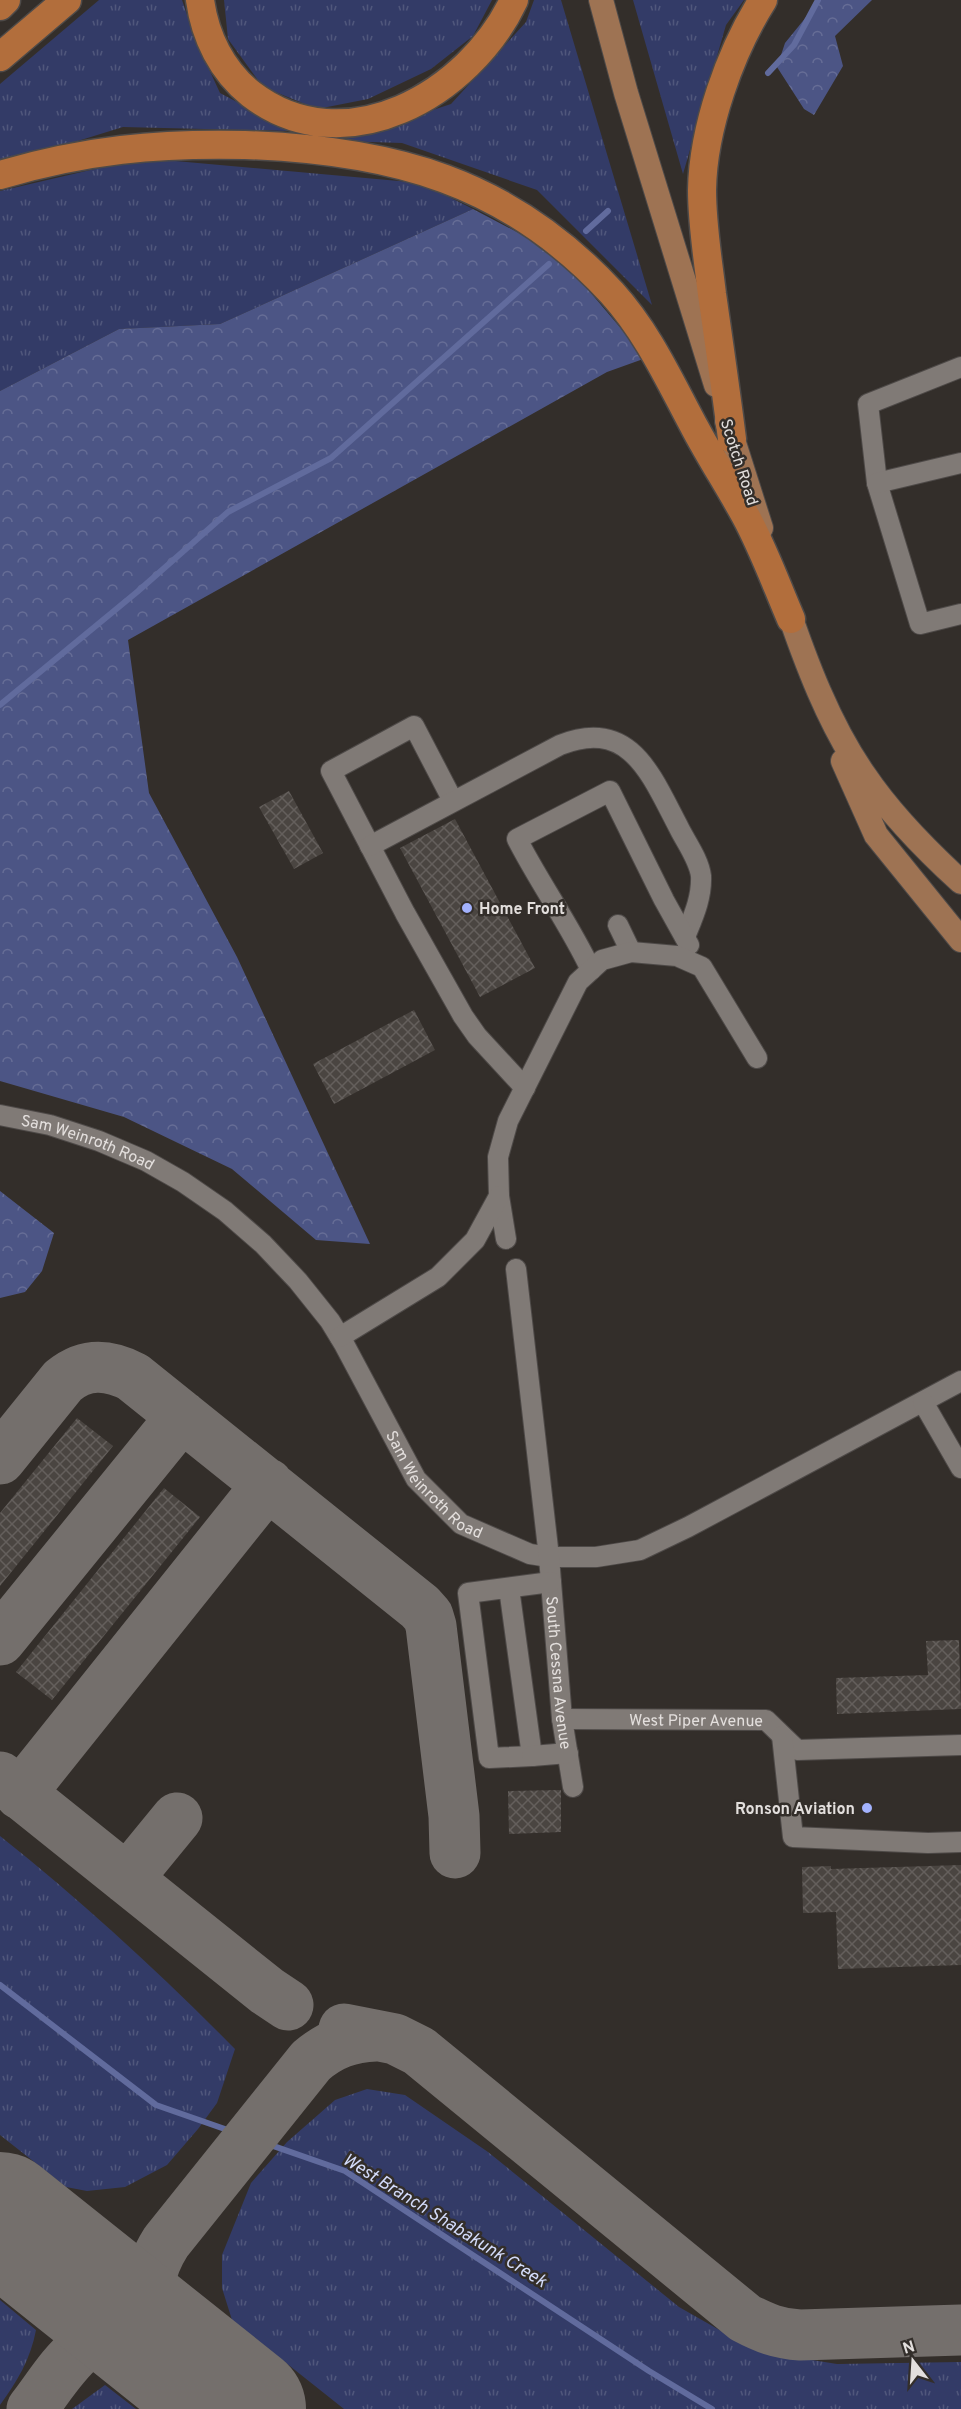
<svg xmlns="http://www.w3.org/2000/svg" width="961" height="2409" font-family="Overpass,sans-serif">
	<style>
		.grass { fill: url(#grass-tufts) }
		.forest { fill: url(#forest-crowns) }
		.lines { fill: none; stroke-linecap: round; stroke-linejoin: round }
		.stream { stroke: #616b9d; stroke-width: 6 }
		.taxiway { stroke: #746f6c; stroke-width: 51 }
		.runway { stroke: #746f6c; stroke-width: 128 }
		.building { fill: url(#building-cross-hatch) }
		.minor-casing { stroke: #4e4a48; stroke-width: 22 }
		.major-casing { stroke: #4e4a48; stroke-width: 26 }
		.highway-casing { stroke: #4e4a48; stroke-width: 31 }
		.minor { stroke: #807a76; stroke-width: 20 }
		.major { stroke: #9e7353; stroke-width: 24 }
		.highway { stroke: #b26e3c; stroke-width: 28 }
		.poi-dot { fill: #a3b2fd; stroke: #332e2a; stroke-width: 2 }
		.labels { text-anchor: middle; stroke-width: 5; stroke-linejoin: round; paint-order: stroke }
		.street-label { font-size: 16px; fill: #e3dfdd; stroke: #332e2a }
		.poi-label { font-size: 16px; font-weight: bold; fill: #e3dfdd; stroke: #332e2a; text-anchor: start }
		.water-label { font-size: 18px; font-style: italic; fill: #d3dbfa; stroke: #332e2a }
	</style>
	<defs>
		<pattern id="grass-tufts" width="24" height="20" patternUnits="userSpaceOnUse" patternTransform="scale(1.5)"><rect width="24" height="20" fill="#333b67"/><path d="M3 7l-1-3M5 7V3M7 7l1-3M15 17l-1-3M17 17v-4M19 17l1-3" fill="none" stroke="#50577c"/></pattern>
		<pattern id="forest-crowns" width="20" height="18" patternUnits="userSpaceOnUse" patternTransform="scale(1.5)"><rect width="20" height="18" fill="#4c5585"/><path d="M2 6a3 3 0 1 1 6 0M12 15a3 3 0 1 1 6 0" fill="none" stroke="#666d96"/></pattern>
		<pattern id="building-cross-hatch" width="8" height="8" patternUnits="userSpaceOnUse" patternTransform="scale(1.5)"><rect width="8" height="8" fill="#4a4541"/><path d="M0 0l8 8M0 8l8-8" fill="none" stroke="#645f5c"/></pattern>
	</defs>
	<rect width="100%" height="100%" fill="#332e2a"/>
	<path class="grass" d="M99,0H182L196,41L220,93L292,131L123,127L0,165V84Z
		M224,0H492L473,36L431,69L368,99L317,109L263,87L228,39Z
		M534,0H561L652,305L537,190L402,143L339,141L451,104L526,22Z
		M633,0H744L726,25L683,174Z
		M142,158L421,183L473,209L220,324L119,329L0,391V191Z
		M0,1836C83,1902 160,1973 235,2049L217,2103L198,2129L167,2165L125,2187L87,2191L66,2187L0,2135Z
		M367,2089L405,2095L488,2152L679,2307L730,2336L787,2356L837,2364L961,2362V2409H344L232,2320L222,2288V2255L251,2183L287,2142L335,2100Z
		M0,2300L36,2330C31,2358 17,2382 0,2405Z
		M105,2385L136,2409H72Z"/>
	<path class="forest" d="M820,0H872L835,36L843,66L814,115L804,109L777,67L785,43Z
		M473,209L557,253L646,358L607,372L128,640L149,793L237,957L370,1244L316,1240L232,1169L124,1117L0,1081V391L119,329L220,324Z
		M0,1191L54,1233L42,1271L25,1292L0,1298Z"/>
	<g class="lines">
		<path class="stream" d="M768,73L794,45L818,0
			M586,231L608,211
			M0,705L137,592L228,512L331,458L549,264
			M0,1985L156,2105L345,2171L649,2371L712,2409"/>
		<path class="taxiway" d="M0,1459L63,1381C85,1363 108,1364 133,1377L420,1607L428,1616L431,1626L454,1816L455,1853
			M0,1640L182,1416
			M0,1777L267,1991L288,2005
			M20,1794L268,1484
			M127,1879L177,1818
			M344,2029L395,2039L419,2051L745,2318C764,2328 779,2334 800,2335L961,2330
			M53,2258C77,2295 100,2301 79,2350
			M191,2368C147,2333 135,2291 166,2242L311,2061C331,2044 350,2037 376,2036
			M32,2409C56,2379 87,2319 134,2336C151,2342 167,2354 182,2363"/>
		<path class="runway" d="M0,2216L242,2409"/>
	</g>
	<path class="building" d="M289,791L323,853L294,869L259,807Z
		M455,819L535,968L480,997L400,848Z
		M414,1010L435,1050L334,1104L313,1064Z
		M77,1418L113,1446L0,1586V1513Z
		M164,1488L200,1517L52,1700L16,1672Z
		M959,1640L961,1709L837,1714L836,1678L928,1675L926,1641Z
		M561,1790V1832L509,1834L508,1791Z
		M961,1865V1965L838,1969L836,1912L803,1913L802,1867L831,1866V1869Z"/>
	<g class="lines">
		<defs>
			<g id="minor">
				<path d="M961,367L868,404L877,483L920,624L961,614"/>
				<path d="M877,483L961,463"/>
				<path d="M453,801L414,726L331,771L405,913L463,1016L477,1036L525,1088"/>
				<path d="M370,846L560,745C630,717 651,775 678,826C685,841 699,859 701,876C702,898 693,917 685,937"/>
				<path d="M618,925L631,952"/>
				<path d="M591,970C570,925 540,884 517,839L610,791L664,900L689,945"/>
				<path id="s1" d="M0,1115L50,1125L99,1141L146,1161L183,1182L225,1211L263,1244L298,1281L330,1321L344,1344L416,1479L461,1524L530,1554L549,1557H596L640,1550L688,1527L961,1381"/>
				<path d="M506,1239L499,1196L498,1157L508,1121L578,982L602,960L631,952L677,956L702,967L757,1058"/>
				<path id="s2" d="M516,1269L549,1557L562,1719L573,1787"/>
				<path d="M340,1337L438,1277L475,1240L499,1196"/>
				<path d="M923,1402L961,1468"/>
				<path d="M509,1588L532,1756L489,1758L468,1593L551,1582"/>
				<path id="s3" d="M562,1719L766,1720L797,1750L961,1745"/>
				<path d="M782,1736L793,1837L928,1843L961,1842"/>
				<path d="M532,1756L568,1753"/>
			</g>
			<path id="major" d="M601,0L626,93L716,385
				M727,421L761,528
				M785,601C805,660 829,725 865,776C892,816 926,850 961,882
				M843,761L876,835L961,940"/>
			<path id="highway" d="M200,0C205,37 222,71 251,94C345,166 470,94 514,0
				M0,6L6,0
				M0,57L67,0
				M0,175C85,150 157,143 245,145C392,150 509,181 612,293C649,334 670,382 696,430C711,458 729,486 745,515C763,548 776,584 791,619
				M732,439C726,391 719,343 712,294C708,260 702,225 702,190C703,128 730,52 763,0"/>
		</defs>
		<use href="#minor" class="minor-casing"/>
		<use href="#major" class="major-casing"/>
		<use href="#highway" class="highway-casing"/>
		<use href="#minor" class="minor"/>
		<use href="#major" class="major"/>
		<use href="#highway" class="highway"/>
	</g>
	<g class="poi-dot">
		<circle cx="467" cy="908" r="6"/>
		<circle cx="867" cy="1808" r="6"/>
	</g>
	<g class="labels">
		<g class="street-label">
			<text transform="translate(740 462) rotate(72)" y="6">Scotch Road</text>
			<text dy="6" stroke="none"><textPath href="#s1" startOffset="92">Sam Weinroth Road</textPath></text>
			<text dy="6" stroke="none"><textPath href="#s1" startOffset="596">Sam Weinroth Road</textPath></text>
			<text dy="6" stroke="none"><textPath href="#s2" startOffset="406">South Cessna Avenue</textPath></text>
			<text dy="6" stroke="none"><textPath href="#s3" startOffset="134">West Piper Avenue</textPath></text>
		</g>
		<g class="poi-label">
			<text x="479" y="914">Home Front</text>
			<text x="855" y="1814" text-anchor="end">Ronson Aviation</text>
		</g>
		<g class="water-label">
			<text transform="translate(445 2220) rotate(32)" y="6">West Branch Shabakunk Creek</text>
		</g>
	</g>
	<g transform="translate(913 2361) rotate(343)" stroke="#332e2a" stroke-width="4.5" paint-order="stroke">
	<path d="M0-4.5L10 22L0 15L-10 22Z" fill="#e3dfdd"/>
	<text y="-9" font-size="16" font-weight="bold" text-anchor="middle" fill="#e3dfdd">N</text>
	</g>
</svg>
